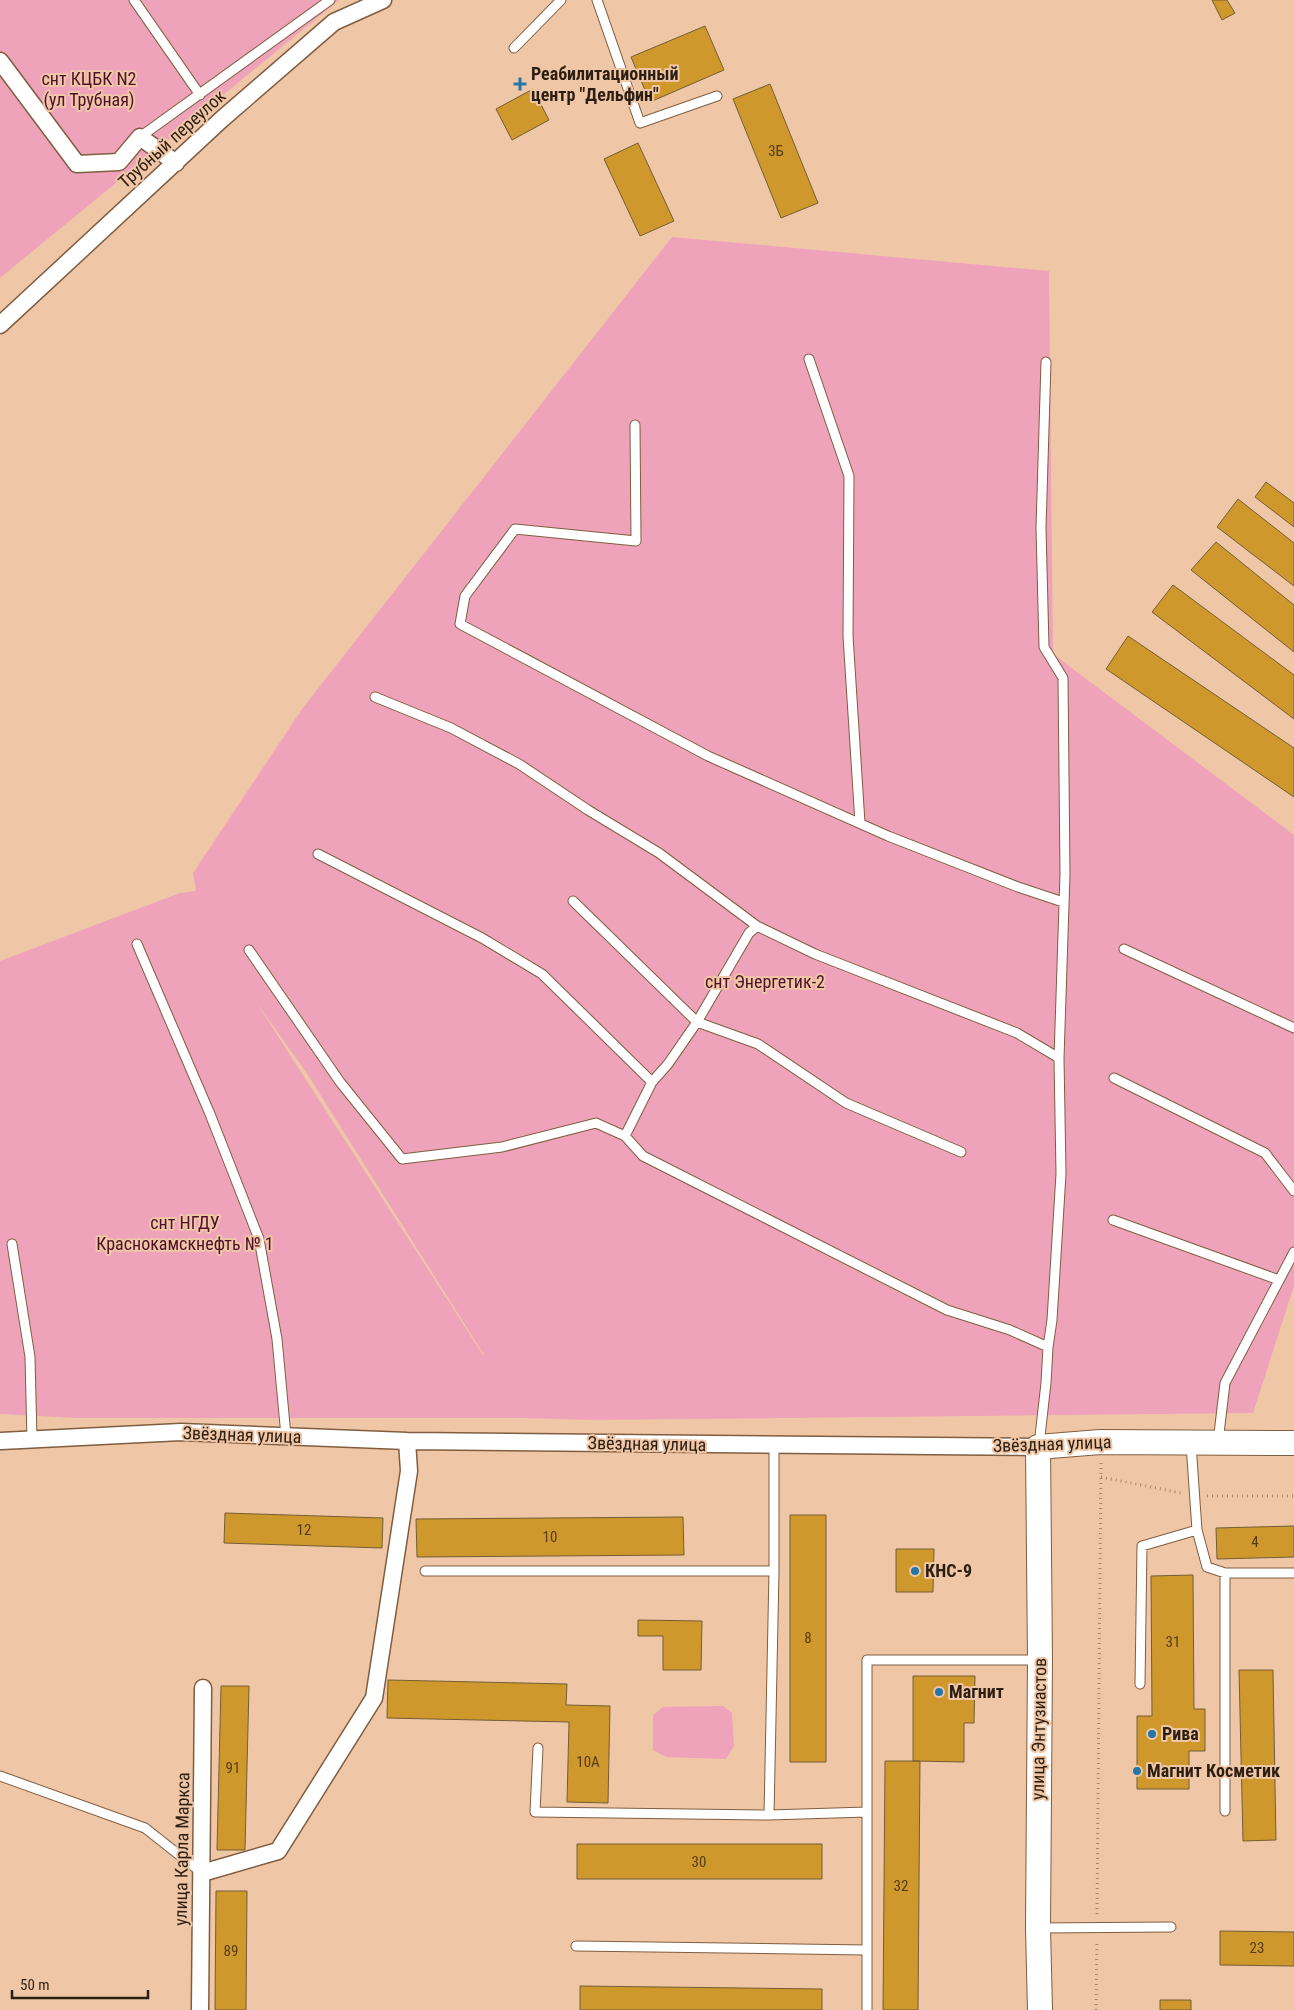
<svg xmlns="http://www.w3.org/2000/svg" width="1294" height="2010" font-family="'Roboto Condensed',sans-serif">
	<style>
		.green { fill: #eea3ba; fill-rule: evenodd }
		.building { fill: #ce982c; stroke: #745d36 }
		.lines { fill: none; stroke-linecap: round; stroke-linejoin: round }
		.lane-casing { stroke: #805d40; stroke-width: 11 }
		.street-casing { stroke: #805d40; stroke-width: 19 }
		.secondary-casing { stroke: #805d40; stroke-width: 26 }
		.path { stroke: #a7886f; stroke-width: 3; stroke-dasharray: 1 4; stroke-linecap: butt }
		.lane { stroke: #fff; stroke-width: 9 }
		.street { stroke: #fff; stroke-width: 16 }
		.secondary { stroke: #fff; stroke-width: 24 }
		.poi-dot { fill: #2476a7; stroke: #efc7a7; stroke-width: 2 }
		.labels { text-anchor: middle; stroke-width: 4; stroke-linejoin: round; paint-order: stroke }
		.number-label { font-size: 15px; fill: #553c18 }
		.poi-label { font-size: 18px; font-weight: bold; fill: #2d1e12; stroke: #efc7a7; text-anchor: start }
		.park-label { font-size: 18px; fill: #4f0e29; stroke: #efc7a7 }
		.street-label { font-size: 18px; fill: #2d1e12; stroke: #efc7a7 }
	</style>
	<rect width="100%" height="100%" fill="#efc7a7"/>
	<path class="green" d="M0,0H339L0,278Z
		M672,237L1049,271L1053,654L1294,835V1286L1253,1413L592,1420L524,1418H77L0,1414V961L180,893L196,891L193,873L302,709ZM256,1002L306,1072L484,1355H483Z
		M723,1706L732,1713L734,1746L726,1759L666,1757L653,1750V1715L663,1707Z"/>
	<path class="building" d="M1212,0H1227L1235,13L1222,20Z
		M705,26L724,70L650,102L631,57Z
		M770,84L818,203L781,218L733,99Z
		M533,89L549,120L512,140L496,109Z
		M638,143L674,221L640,236L604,159Z
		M1266,482L1294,503V527L1255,497Z
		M1238,499L1294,543V586L1217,527Z
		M1216,542L1294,605V652L1191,570Z
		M1173,585L1294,675V719L1152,612Z
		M1128,636L1294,748V797L1106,669Z
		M225,1513L383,1518L382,1548L224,1543Z
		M790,1515H826V1762H790Z
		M683,1517L684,1555L417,1557L416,1519Z
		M1294,1526V1557L1217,1559L1216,1528Z
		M896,1549H934L933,1592H896Z
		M1193,1575L1194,1709H1205V1751H1189V1789H1137V1716H1152L1151,1576Z
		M638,1620L702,1621L701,1670H663V1636H638Z
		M1239,1670H1273L1276,1840L1243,1841Z
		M913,1676H975L974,1723H964V1762L913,1761Z
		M388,1680L567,1684L566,1705L610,1706L608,1803L567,1802L569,1722L387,1718Z
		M221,1686H249L245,1850H217Z
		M885,1761H920L918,2010H883Z
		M577,1844H822V1879H577Z
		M216,1891H247L246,2010H215Z
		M1220,1931L1294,1932V1966L1220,1965Z
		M580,1986L822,1989V2010H580Z
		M1160,2000H1191V2010H1160Z"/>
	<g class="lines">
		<defs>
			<path id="lane" d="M134,0L200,95
				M597,0L640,123L717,96
				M514,48L561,0
				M140,137L330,0
				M809,359L849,476L848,636L860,823
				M635,425L636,541L515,529L465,596L460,624L708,756L888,836L1018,887L1063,902
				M375,697L451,728L519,764L588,810L659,853L757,926L749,933L697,1022L668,1064L652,1082L625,1136
				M318,854L482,938L542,974L652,1082
				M573,901L697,1022L758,1044L846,1103L961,1152
				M757,926L815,954L1017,1033L1059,1058
				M137,944L210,1114L259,1239L277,1339L286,1436
				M1124,949L1294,1028
				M249,950L340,1082L402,1159L502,1147L596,1123L625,1136L643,1156L947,1310L1010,1330L1048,1347
				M1114,1078L1265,1153L1294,1191
				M1113,1220L1279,1280
				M12,1244L30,1357L32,1440
				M1218,1442L1225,1383L1294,1252
				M1191,1444L1197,1530L1207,1567L1225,1573H1294
				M1039,1445L1046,1383L1048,1347L1052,1320L1061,1174L1059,1058L1065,874L1063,678L1044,647L1041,528L1046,362
				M425,1571H774
				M1140,1684L1142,1546L1197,1530
				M538,1748L535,1812L769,1815L867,1812
				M0,1776L145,1828L202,1873
				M1225,1811V1573
				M769,1815L774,1571V1445
				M1039,1928L1171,1927
				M576,1946L866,1950
				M867,2010V1660H1039"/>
			<path id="street" d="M0,61L77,164L119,162L140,137L176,163
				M0,325L222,119L334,22L383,0
				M1,1441L181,1432L407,1441L1038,1447
				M202,1873L278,1851L374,1698L409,1471L407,1441
				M200,2010L203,1688"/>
			<path id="secondary" d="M1040,2010L1038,1928L1040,1660L1038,1447L1100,1442L1294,1443"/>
		</defs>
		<use href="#lane" class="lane-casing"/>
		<use href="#street" class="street-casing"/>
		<use href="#secondary" class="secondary-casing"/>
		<path class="path" d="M1101,1477L1181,1493
			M1207,1496H1294
			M1097,1914L1101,1461
			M1096,2010L1097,1941"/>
		<use href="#lane" class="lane"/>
		<use href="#street" class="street"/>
		<use href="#secondary" class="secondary"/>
	</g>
	<g class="poi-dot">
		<path d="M517.5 76.5h5v5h5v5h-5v5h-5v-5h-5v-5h5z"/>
		<circle cx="915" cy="1571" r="5"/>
		<circle cx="939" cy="1692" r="5"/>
		<circle cx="1152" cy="1734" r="5"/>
		<circle cx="1137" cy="1771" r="5"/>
	</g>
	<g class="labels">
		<g class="number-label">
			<text x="776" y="156">3Б</text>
			<text x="304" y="1535">12</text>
			<text x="550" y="1542">10</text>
			<text x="1255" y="1547">4</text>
			<text x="808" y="1643">8</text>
			<text x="1173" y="1647">31</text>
			<text x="588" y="1767">10А</text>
			<text x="233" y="1773">91</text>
			<text x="699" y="1867">30</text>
			<text x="901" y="1891">32</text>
			<text x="1257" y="1953">23</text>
			<text x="231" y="1956">89</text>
		</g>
		<g class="poi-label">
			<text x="531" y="80">Реабилитационный<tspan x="531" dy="21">центр "Дельфин"</tspan></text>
			<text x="925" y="1577">КНС-9</text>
			<text x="949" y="1698">Магнит</text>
			<text x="1162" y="1740">Рива</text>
			<text x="1147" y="1777">Магнит Косметик</text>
		</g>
		<g class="park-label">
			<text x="89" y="85">снт КЦБК N2<tspan x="89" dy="21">(ул Трубная)</tspan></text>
			<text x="765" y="988">снт Энергетик-2</text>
			<text x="185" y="1229">снт НГДУ<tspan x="185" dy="21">Краснокамскнефть № 1</tspan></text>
		</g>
		<g class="street-label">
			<text transform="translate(172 139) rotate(-42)" y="6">Трубный переулок</text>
			<text transform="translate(242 1435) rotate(2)" y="6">Звёздная улица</text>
			<text transform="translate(647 1444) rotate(1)" y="6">Звёздная улица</text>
			<text transform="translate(1052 1444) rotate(-2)" y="6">Звёздная улица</text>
			<text transform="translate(1039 1729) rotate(-89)" y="6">улица Энтузиастов</text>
			<text transform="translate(182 1849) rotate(-89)" y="6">улица Карла Маркса</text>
		</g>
	</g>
	<path d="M12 1990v8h136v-8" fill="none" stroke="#2d1e12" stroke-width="2.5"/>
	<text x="20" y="1990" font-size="15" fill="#2d1e12" stroke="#efc7a7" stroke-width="4" paint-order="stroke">50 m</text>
</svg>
